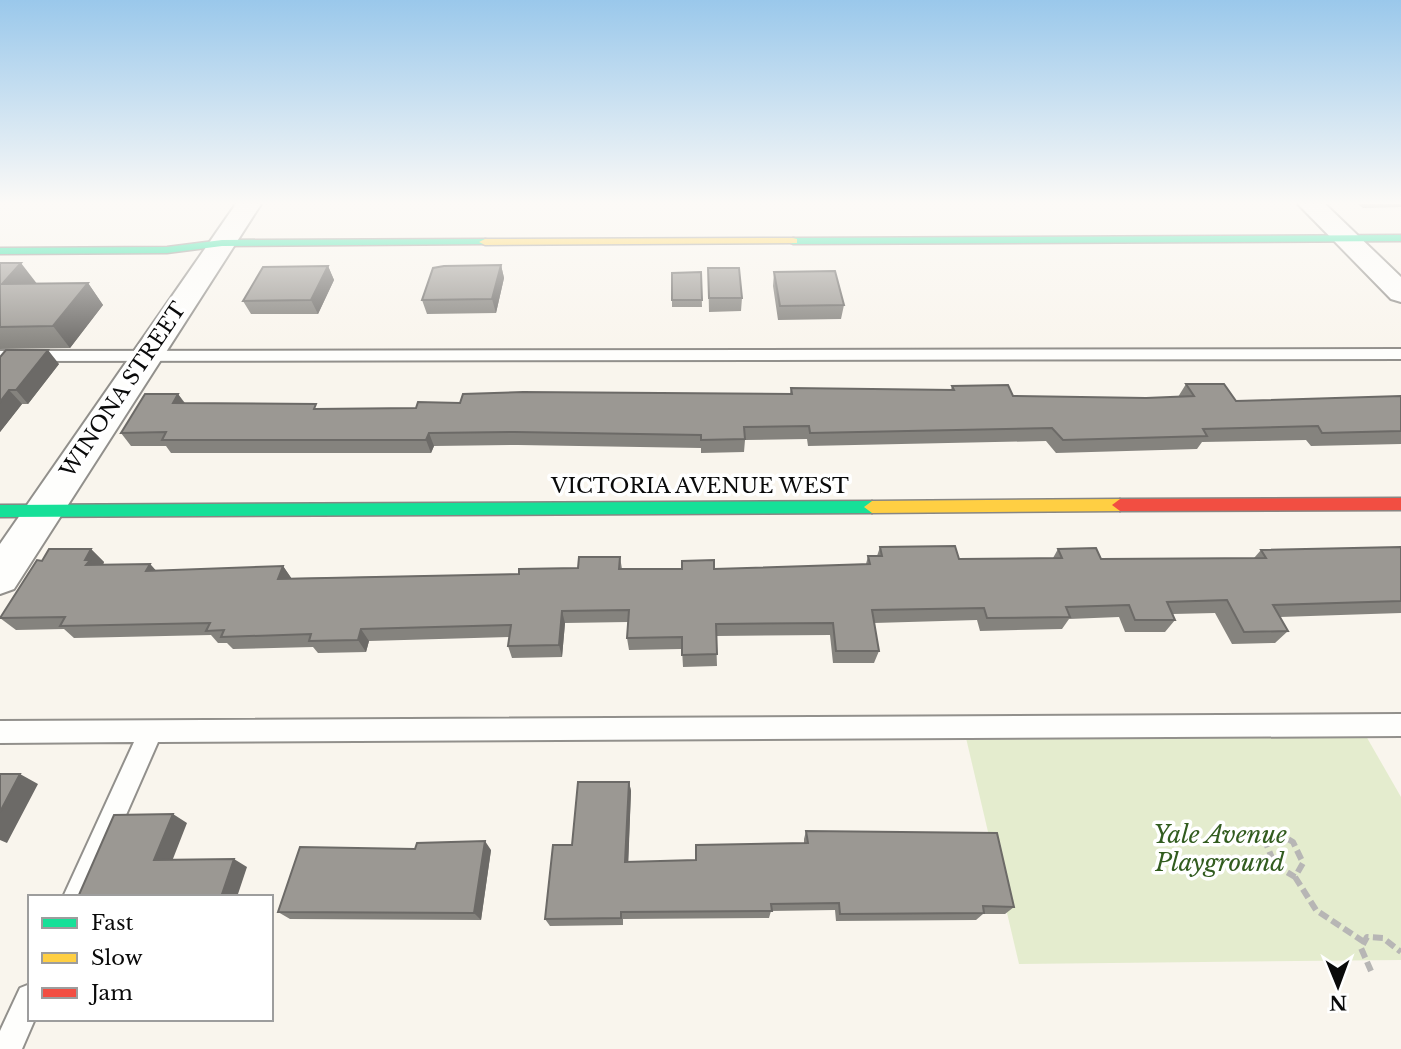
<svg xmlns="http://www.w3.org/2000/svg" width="1401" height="1049" font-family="'Libre Baskerville',serif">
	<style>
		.green { fill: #e4ecce }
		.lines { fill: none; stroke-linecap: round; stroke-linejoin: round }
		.lane-casing { stroke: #92908c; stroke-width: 4 }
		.street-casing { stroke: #92908c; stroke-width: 4 }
		.fast-casing { stroke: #888683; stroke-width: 3 }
		.slow-casing { stroke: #888683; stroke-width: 3 }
		.jam-casing { stroke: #888683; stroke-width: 3 }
		.path { stroke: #b7b6b5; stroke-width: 6; stroke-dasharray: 10 4.5; stroke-linecap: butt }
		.lane { fill: #fefefc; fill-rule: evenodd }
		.street { fill: #fefefc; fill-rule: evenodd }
		.fast { fill: #16e098; fill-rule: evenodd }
		.slow { fill: #ffcf43; fill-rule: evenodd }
		.jam { fill: #f24e42; fill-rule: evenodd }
		.wall { fill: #85837e }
		.shaded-wall { fill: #6c6a67 }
		.building { fill: #9b9893; stroke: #6c6a67; stroke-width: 2 }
		.labels { text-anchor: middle; stroke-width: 7; stroke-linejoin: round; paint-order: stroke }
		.street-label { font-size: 21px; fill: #0a0a0a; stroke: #fff }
		.near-park-label { font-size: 24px; font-style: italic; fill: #325c1f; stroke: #fff }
	</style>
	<rect width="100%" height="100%" fill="#f9f5ed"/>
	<path class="green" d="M1366,736L1401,797V960L1019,964L966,738Z"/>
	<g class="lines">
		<defs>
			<path id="lane" d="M1401,349V359L0,361V351Z
				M1401,714V736L158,742L90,897H63L134,742L0,743V721Z
				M30,984V1019H35L22,1049H0V1031L20,988Z"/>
			<path id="street" d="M236,204H261L14,589L0,594V544Z
				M1298,204H1325L1401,277V302L1391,299Z"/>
			<path id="fast" d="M1401,235V241L793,244L787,241L793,238Z
				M485,239L489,240V244L222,246L167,253L0,254V248L167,247L222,240Z
				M872,501L880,507L872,513L0,517V505Z"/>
			<path id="slow" d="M793,238L797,239V243L485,245L479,242L485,239Z
				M1120,499L1128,505L1120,511L872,513L864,507L872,501Z"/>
			<path id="jam" d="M1401,498V510L1120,511L1112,505L1120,499Z"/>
		</defs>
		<use href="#lane" class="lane-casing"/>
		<use href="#street" class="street-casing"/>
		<use href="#fast" class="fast-casing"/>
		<use href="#slow" class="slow-casing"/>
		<use href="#jam" class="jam-casing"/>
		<path class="path" d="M1276,832L1293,842L1303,863L1295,877L1275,865L1265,841Z
			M1295,877L1316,910L1364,942
			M1371,971L1361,948L1367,937L1383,938L1401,952"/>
		<use href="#lane" class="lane"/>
		<use href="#street" class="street"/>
		<use href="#fast" class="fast"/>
		<use href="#slow" class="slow"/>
		<use href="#jam" class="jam"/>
	</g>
	<path class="wall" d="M1358,204H1401V207L1363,208Z
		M0,263L37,284L88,283L103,305L70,348L0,349Z
		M501,265L504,278L496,313L427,314L422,300Z
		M328,266L334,280L318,314H251L243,301Z
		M708,268L742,298L741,311L709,312Z
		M701,272L702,307H672V273Z
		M774,272L844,305L841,319L778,320L773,286Z
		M0,357L59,364L28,404H22L0,432Z
		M1186,384L1236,401L1401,396V444L1311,446L1306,440L1202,442L1197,449L1056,453L1046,441L808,446L807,439L745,440L744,452L701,453V448L518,445L434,446L431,453H171L166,446H131L121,433L178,394L185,403L319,409L416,408L460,403L790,394L791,388L951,390L952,386L1013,396L1146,398L1178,397Z
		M880,547L959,559L1053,558L1058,549L1101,559L1254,558L1261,550L1401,547V613L1280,617L1288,631L1275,643L1232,644L1215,613L1173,614L1175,620L1165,632H1125L1119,617L1069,619L1062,629L980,631L977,620L874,623L879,651L874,663H833L830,635L716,636L717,666L683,667L682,649L629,650L627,638L628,622L565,623L562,657L512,658L508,646L509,637L369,641L366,652L318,653L313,647L233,649L227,643H218L211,635L74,638L64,629L16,630L0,618L42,561L91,549L104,562L103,565L150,564L156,571L283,566L291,578L519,574L578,568L620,557L622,569H714L866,564L868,556H877Z
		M629,782L631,791L628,862L696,860L804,843V839L806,831L1014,907L1005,914H983L976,920L836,921L835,910L771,911L769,918L623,919V925L550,926L545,919L572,845Z
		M491,850L481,920L290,919L278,912Z"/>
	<path class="shaded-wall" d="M21,263L38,285L2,284Z
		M501,265L504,278L496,313L492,299Z
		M328,266L334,280L318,314L311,300Z
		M88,283L103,305L70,348L53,326Z
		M48,350L59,364L28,404L16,390Z
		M9,390L22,404L0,432V402Z
		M178,394L187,407L173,403Z
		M429,433L434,446L431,453L426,440Z
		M91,549L104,562L100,570L86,565L85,560Z
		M150,564L162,577L146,571Z
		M283,566L292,579H278Z
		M562,611L565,623L562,657L559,645Z
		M361,629L369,641L366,652L358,640Z
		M20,774L38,784L7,843L0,840V812Z
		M629,782L631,791L628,870L625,862Z
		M173,814L187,823L169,869L154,860Z
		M485,841L491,850L481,920L474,913Z
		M234,859L247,867L237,897H221Z"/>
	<path class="building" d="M0,263H21L2,284L88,283L53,326L0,327Z
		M501,265L492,299L422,300L433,268L444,266Z
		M328,266L311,300L243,301L263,267Z
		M708,268H739L742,298H709Z
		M835,271L844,305L780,306L774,272Z
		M701,272L702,300H672V273Z
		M6,350H48L16,390H9L0,402V357Z
		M1186,384H1224L1236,401L1401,396V431L1322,433L1318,426L1203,429L1207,436L1063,440L1052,428L810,433L809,426L744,427L745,439L701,440V435L515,432L429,433L426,440H162L166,432L121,433L145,394H178L173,403L316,404L314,409L416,408L418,402L460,403L463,394L523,392L792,394L791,388L954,390L952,386L1008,385L1013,396L1146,398L1194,396Z
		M955,546L959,559L1062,558L1058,549L1096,548L1101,559L1266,558L1261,550L1401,547V601L1273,605L1288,631L1244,632L1227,600L1167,602L1175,620H1135L1129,605L1066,607L1070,617L987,618L984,608L872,610L879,651H836L833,623L716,624L717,654L682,655V637L627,638L629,610L562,611L559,645L508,646L511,625L361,629L358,640L309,641L311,634L221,637L224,630L206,631L210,623L60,626L65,617L0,618L37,560L42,561L49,549H91L85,560H90L86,565L150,564L146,571L283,566L278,579L519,574V569L578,568L579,557H620L619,569H682V561L714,560V569L870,564L868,556H882L880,547Z
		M0,774H20L0,812Z
		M578,782H629L625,862L696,860V845L808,843L806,831L997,833L1014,907L983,906L984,913L840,914L839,903L771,904L772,911L621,912V918L545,919L553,845H572Z
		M173,814L154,860L234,859L221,897H78L114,815Z
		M485,841L474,913L278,912L300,847L415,849L417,843Z"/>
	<linearGradient id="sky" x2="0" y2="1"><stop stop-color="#9ac8eb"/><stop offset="0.58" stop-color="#fcfaf7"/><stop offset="1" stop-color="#fcfaf7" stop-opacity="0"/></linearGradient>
	<rect width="1401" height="350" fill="url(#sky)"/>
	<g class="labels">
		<g class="street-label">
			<text transform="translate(123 390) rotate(-56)" y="7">WINONA STREET</text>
			<text x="700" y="493">VICTORIA AVENUE WEST</text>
		</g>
		<g class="near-park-label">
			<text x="1220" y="843">Yale Avenue<tspan x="1220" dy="28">Playground</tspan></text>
		</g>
	</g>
	<rect x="28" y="895" width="245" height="126" fill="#ffffff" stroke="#9d9d9d" stroke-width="2"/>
	<rect x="42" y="918" width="35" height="10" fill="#16e098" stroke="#9d9d9d" stroke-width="2"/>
	<text x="91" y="930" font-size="21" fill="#0a0a0a">Fast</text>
	<rect x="42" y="953" width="35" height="10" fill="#ffcf43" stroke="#9d9d9d" stroke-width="2"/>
	<text x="91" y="965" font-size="21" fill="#0a0a0a">Slow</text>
	<rect x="42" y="988" width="35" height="10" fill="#f24e42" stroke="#9d9d9d" stroke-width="2"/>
	<text x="91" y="1000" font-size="21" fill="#0a0a0a">Jam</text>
	<g transform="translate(1338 986) rotate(179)" stroke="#ffffff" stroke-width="5" paint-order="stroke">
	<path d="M0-5L12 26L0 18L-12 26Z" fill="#0a0a0a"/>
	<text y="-10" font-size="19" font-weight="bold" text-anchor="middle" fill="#0a0a0a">N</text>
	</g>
</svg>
